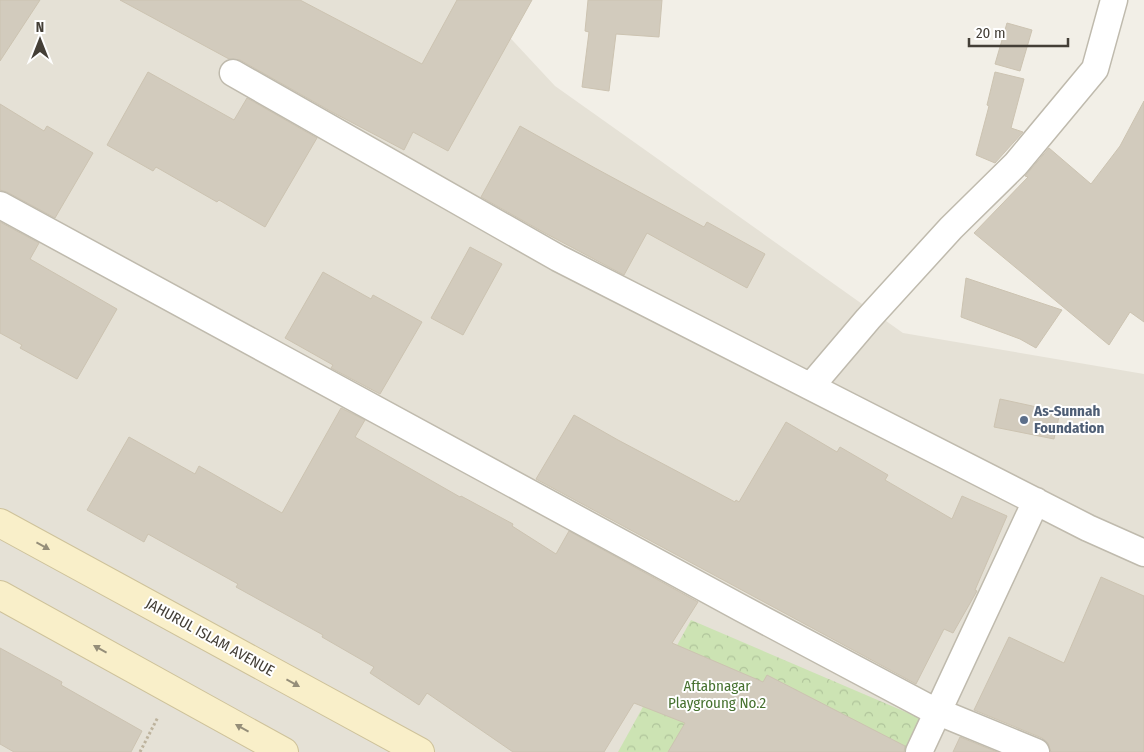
<svg xmlns="http://www.w3.org/2000/svg" width="1144" height="752" font-family="'Fira Sans Condensed',sans-serif">
	<style>
		.residential { fill: #e5e1d6 }
		.park { fill: url(#park-crowns) }
		.building { fill: #d2cbbd; stroke: #ccc3b1 }
		.lines { fill: none; stroke-linecap: round; stroke-linejoin: round }
		.street-casing { stroke: #bfbaad; stroke-width: 29 }
		.secondary-casing { stroke: #cec29a; stroke-width: 30 }
		.path { stroke: #bdb39d; stroke-width: 3; stroke-dasharray: 2.5 2.5; stroke-linecap: butt }
		.street { stroke: #fff; stroke-width: 26 }
		.secondary { stroke: #f9efc9; stroke-width: 28 }
		.oneway { fill: #958e79 }
		.service-dot { fill: #5c6f8a; stroke: #fff; stroke-width: 2 }
		.labels { text-anchor: middle; stroke-width: 4; stroke-linejoin: round; paint-order: stroke }
		.service-label { font-size: 15px; font-weight: bold; fill: #4e5e75; stroke: #fff; text-anchor: start }
		.street-label { font-size: 15px; fill: #443f37; stroke: #fff }
		.park-label { font-size: 15px; fill: #46712f; stroke: #fff }
	</style>
	<defs>
		<pattern id="park-crowns" width="20" height="18" patternUnits="userSpaceOnUse" patternTransform="scale(1.25)"><rect width="20" height="18" fill="#cce3b3"/><path d="M2 6a3 3 0 1 1 6 0M12 15a3 3 0 1 1 6 0" fill="none" stroke="#b0c49b"/></pattern>
	</defs>
	<rect width="100%" height="100%" fill="#f2efe7"/>
	<path class="residential" d="M0,0H475L555,86L903,333L1144,374V752H0Z"/>
	<path class="park" d="M691,620L922,719L904,752H618Z"/>
	<path class="building" d="M0,0H40L0,61Z
		M120,0H300L422,64L457,0H532L448,151L413,132L404,150L332,112L240,60L229,59Z
		M588,0H662L659,37L616,34L609,91L582,87L589,32L585,31Z
		M1007,23L1032,30L1020,71L995,64Z
		M148,72L234,120L247,98L317,138L265,227L219,200L217,202L156,167L153,171L107,145Z
		M995,72L1024,79L1011,128L1023,132L995,163L976,155L989,106L987,105Z
		M1144,101V322L1130,312L1109,345L974,233L1028,177L1025,176L1049,148L1091,184L1120,146Z
		M0,104L44,131L47,126L93,153L55,218L7,192L0,190Z
		M520,126L595,168L704,227L707,222L765,254L747,288L647,233L624,275L543,232L481,197Z
		M0,222L39,243L30,259L117,309L77,379L20,348L22,345L0,333Z
		M470,247L502,264L463,335L431,318Z
		M323,272L371,299L373,295L422,322L380,394L331,368L333,365L285,338Z
		M966,278L1062,310L1036,348L1020,339L961,317Z
		M1000,399L1060,412L1054,439L994,427Z
		M341,408L365,420L355,437L460,497L461,496L513,524L512,526L556,554L569,531L698,602L672,643L763,682L767,675L905,746L904,752H668L685,723L634,703L604,752H513L427,693L419,705L370,673L374,667L322,637L323,635L236,587L238,584L148,534L144,542L87,510L129,437L195,474L199,466L282,513Z
		M574,415L618,440L735,502L736,500L739,502L786,422L837,452L840,447L888,475L885,480L952,519L962,496L1007,516L975,590L977,591L953,633L944,629L916,684L536,479Z
		M1101,577L1144,596V752H1051L1048,743L1042,738L974,710L1009,637L1064,663Z
		M0,648L62,682L61,685L142,731L131,752H14L0,744Z
		M960,737L997,752H953Z"/>
	<g class="lines">
		<defs>
			<path id="street" d="M233,73L558,258L1088,528L1144,553
				M0,205L741,608L929,708L1036,752
				M811,386L868,319L951,228L1016,164L1095,69L1114,0
				M919,752L1036,501"/>
			<path id="secondary" d="M0,523L420,752
				M0,595L284,752"/>
		</defs>
		<use href="#street" class="street-casing"/>
		<use href="#secondary" class="secondary-casing"/>
		<path class="path" d="M140,752L158,717"/>
		<use href="#street" class="street"/>
		<use href="#secondary" class="secondary"/>
	</g>
	<defs><path id="oneway-solid" d="M-6-.8H1V-3.2L6.5 0L1 3.2V.8H-6Z" transform="scale(1.25)"/></defs>
	<g class="oneway">
		<use href="#oneway-solid" transform="translate(43 546) rotate(29)"/>
		<use href="#oneway-solid" transform="translate(100 649) rotate(-151)"/>
		<use href="#oneway-solid" transform="translate(293 683) rotate(29)"/>
		<use href="#oneway-solid" transform="translate(242 728) rotate(-151)"/>
	</g>
	<circle class="service-dot" cx="1024" cy="420" r="5"/>
	<g class="labels">
		<g class="service-label">
			<text x="1034" y="416">As-Sunnah<tspan x="1034" dy="17">Foundation</tspan></text>
		</g>
		<g class="street-label">
			<text transform="translate(210 637) rotate(29)" y="5">JAHURUL ISLAM AVENUE</text>
		</g>
		<g class="park-label">
			<text x="717" y="691">Aftabnagar<tspan x="717" dy="17">Playgroung No.2</tspan></text>
		</g>
	</g>
	<g transform="translate(40 40)" stroke="#ffffff" stroke-width="4" paint-order="stroke">
	<path d="M0-4L9 19L0 12L-9 19Z" fill="#443f37"/>
	<text y="-8" font-size="14" font-weight="bold" text-anchor="middle" fill="#443f37">N</text>
	</g>
	<path d="M969 38v8h99v-8" fill="none" stroke="#443f37" stroke-width="2.5"/>
	<text x="976" y="38" font-size="15" fill="#443f37" stroke="#ffffff" stroke-width="4" paint-order="stroke">20 m</text>
</svg>
